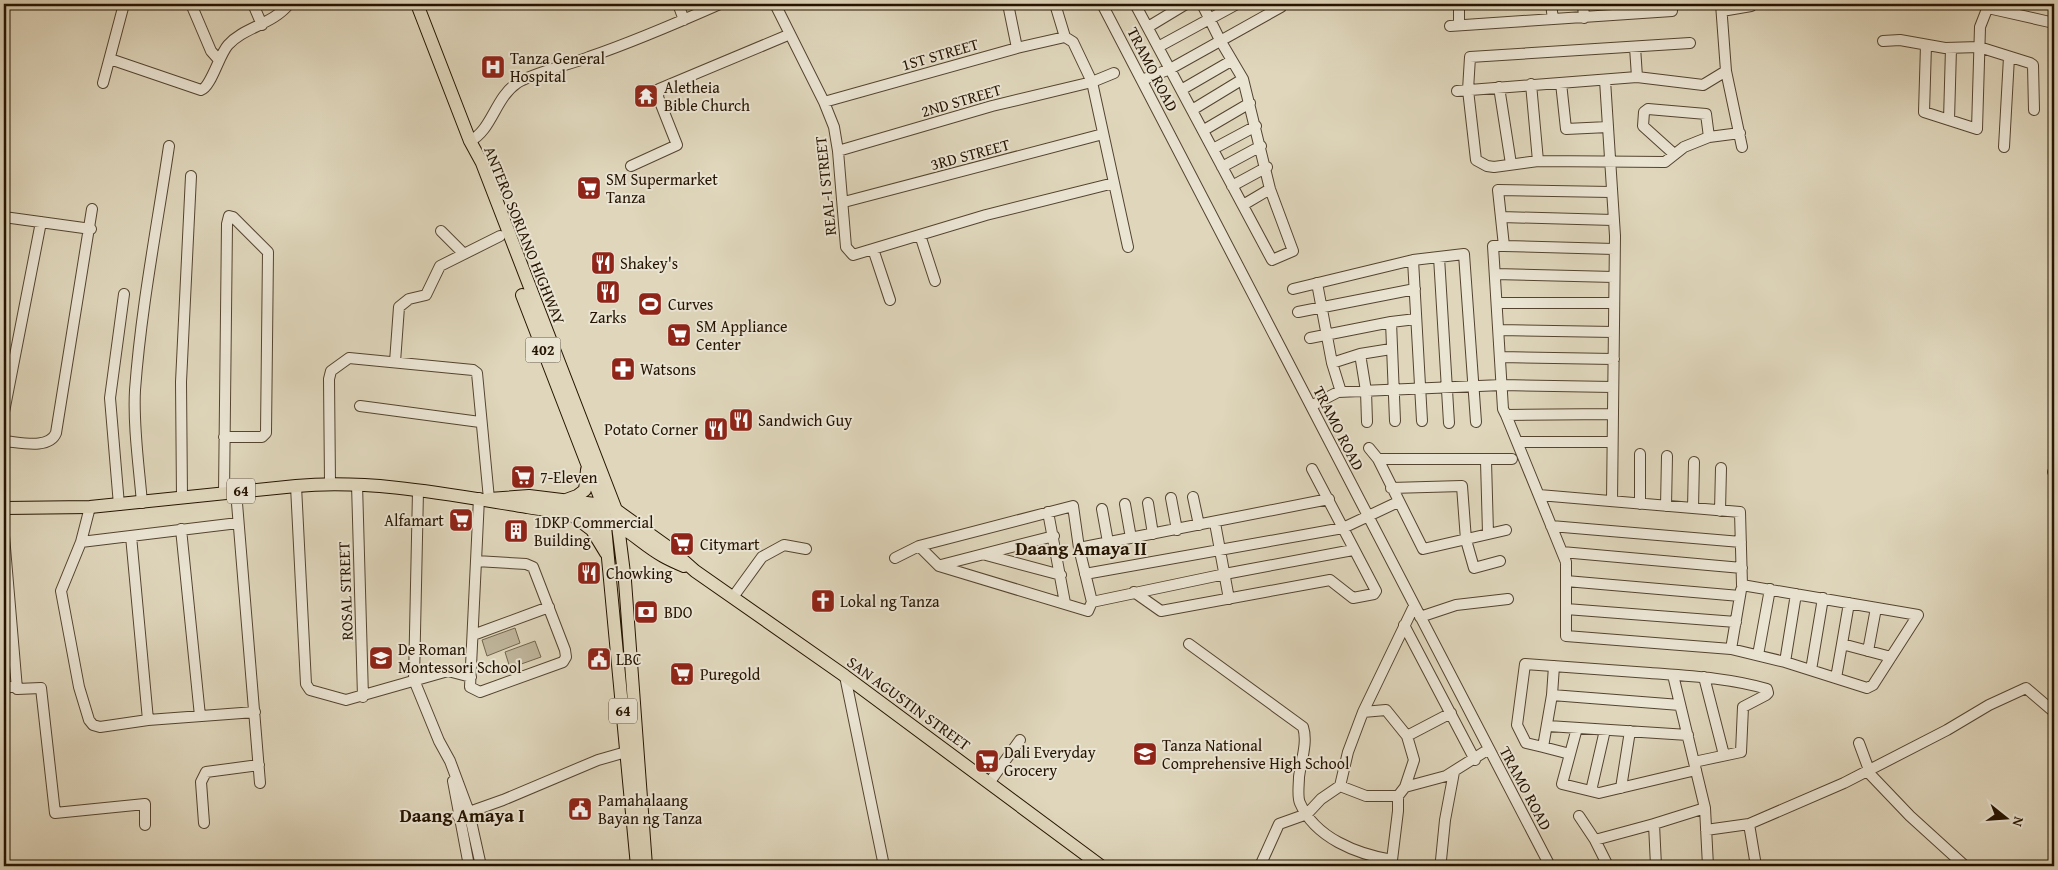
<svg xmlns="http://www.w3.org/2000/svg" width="2058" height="870" font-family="'Gentium Book Plus',serif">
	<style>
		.green { fill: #bfb59b; stroke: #72644e }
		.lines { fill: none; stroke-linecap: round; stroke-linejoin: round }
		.minor-casing { stroke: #54442f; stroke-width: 12 }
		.major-casing { stroke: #251400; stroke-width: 14 }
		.minor { stroke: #eae4d3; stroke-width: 10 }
		.major { stroke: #dfd6bb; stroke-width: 12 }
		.labels { text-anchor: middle; stroke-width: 4; stroke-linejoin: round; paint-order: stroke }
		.shield { fill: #eae4d3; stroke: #60523f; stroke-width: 1 }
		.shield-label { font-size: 15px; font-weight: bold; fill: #251400 }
		.street-label { font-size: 16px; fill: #251400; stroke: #eae4d3 }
		.poi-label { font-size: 16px; fill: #251400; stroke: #eae4d3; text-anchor: start }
		.quarter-label { font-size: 19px; font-weight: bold; fill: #251400; stroke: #eae4d3 }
	</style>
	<rect width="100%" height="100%" fill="#dfd6bb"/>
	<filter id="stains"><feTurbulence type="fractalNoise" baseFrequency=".004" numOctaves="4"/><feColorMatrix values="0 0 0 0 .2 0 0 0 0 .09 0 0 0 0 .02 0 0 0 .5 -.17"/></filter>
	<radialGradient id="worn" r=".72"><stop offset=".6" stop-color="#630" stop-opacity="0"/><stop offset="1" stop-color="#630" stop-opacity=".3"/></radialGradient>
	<path class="green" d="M515,628L520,643L487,656L482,640Z
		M535,641L541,657L510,668L505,652Z"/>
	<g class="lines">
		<defs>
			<path id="minor" d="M191,4L211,51L218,59
				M253,4L262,25
				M678,4L684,20
				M775,4L824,102L834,127L838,151L846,247L853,255L986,215L1114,183
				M1008,4L1017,48
				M1055,4L1065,37L1073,42L1092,82L1128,247
				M1102,4L1550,866
				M1135,4L1272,260L1293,251L1270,189L1243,79L1220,40L1202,4
				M1459,4V25
				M1551,4L1553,19
				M1583,4L1584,18
				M1721,4L1726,71L1742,147
				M1988,8L2054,23
				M1722,11L1751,6V4
				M1450,26L1672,11L1671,4
				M1148,27L1186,4
				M1883,41L1900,40L1945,48L1979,47L2030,63L2033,65L2034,110
				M1690,43L1470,57L1468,90L1476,160L1487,166L1494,167L1538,161L1665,162L1684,147L1709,137L1740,133
				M1926,45L1924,112L1977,129L1980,27L1989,4
				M1158,47L1237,4
				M1635,47L1637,77
				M110,59L201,90C211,87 219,55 228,45C244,27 272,25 289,4
				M1142,80L1170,69L1281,7L1279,4
				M1605,80L1615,236L1612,501
				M103,83L124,4
				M1561,83L1566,129L1608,127
				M1531,84L1538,161
				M1499,87L1511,164
				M1181,90L1231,61
				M1457,91L1637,77L1703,85L1726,71
				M824,102L1017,48L1065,37
				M1192,110L1243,79
				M1949,120L1951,48
				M1204,130L1250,103
				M470,141C492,130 495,98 517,83C531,74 571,64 589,57C633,42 677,23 720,4
				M2004,147L2009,57
				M1213,149L1256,126
				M838,151L992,106L1092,82L1114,73
				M1674,154L1643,126L1644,112L1648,109L1706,114L1709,137
				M631,166L677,145L658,97L659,89L788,35
				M1222,167L1261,146
				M1232,186L1267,167
				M844,202L1103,134
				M1243,205L1270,189
				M4,217L91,229
				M1501,217L1613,220
				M441,231L463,253
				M920,235L935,281
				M1504,246L1614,249
				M873,249L890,300
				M1439,257L1449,423
				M1413,260L1422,421
				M1495,274L1614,277
				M1317,283L1332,363
				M1293,289L1413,260L1464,254L1476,422
				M1497,303H1614
				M1298,312L1415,289
				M1391,322L1416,319
				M1499,330L1614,332
				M1310,338L1391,322L1395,421
				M1360,354L1391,349
				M1500,357L1614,359
				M395,362L399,307L409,299L426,295L440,266L500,236
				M1341,392L1332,363L1360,354L1366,391L1367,422
				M360,406L480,422
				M1311,406L1338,392L1502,385L1613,387
				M4,412L41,222
				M1506,415L1613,414
				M224,437H262L266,433L268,252L233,217L229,216L227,224L224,493
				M4,441C19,442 49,450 56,433L92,209
				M1517,442H1612
				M1369,448L1378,459L1423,549L1506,530
				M1378,459H1512
				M1486,461L1488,533
				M2053,472H2054
				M330,483L329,379L331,371L349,358L473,370L477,373L489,499
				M357,484L363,697
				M296,486L306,684L310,690L346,700L448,671L471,677
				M1391,488L1462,486L1466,540L1474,568L1500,561
				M236,491L260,783
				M418,491L414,680L439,741L450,761L469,812L481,866
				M1539,495L1740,512L1742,585L1918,615L1873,685L1867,688L1785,662L1731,649L1566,636V562L1506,415L1503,409L1493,246H1504L1498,190L1611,192
				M1193,497L1199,525
				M182,498L181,382L191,176
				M1171,498L1177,530
				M142,503C139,466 133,427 135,390C141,308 157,227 169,146
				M1148,503L1153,534
				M1125,504L1131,538
				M1640,504V454
				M119,505L110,398L124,294
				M1073,506L1079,548L1092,602L1088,611L939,566L919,546Z
				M1666,506L1667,456
				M90,507L81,542L61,591L79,687L89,720L93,725L100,727L148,720L255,712
				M1693,508L1694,462
				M1102,509L1108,542
				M1720,511L1721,468
				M1048,512L1065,603
				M1215,523L1229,599
				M1551,526L1741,542
				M181,529L200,716
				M4,536L17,689L41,688L55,813L145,804V825
				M131,536L148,720
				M81,542L238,523
				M1079,548L1329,499
				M1562,552L1742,568
				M986,555L1061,575
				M895,558L919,546
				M476,561L526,564L533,567L565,650L566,657L563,662L480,692L470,687L479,498
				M941,565L1054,536
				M1085,574L1343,528L1398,502
				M1566,581L1740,596
				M1134,592L1161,611L1330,580L1353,598L1374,594L1376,591L1312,469
				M733,597L762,557L784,545L806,549
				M1092,602L1230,573L1353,550
				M1566,609L1736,622
				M1420,617L1456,605L1508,599
				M1404,625L1475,760
				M473,635L549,607
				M1189,644L1303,727C1308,742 1301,761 1299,777C1299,784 1297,797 1300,803C1315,838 1357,854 1392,860L1398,811V796L1405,787L1446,776L1489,749
				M1842,644L1849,603
				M1731,649L1741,590
				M1868,651L1876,608
				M1758,655L1770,589
				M1785,662L1796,594
				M1554,666L1552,695L1543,747L1526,743L1517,725L1525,664C1566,667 1608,670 1650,673C1690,676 1729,678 1767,689L1768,693L1766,695L1743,707L1741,752L1694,762
				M1811,670L1823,598
				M1673,675L1705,808L1708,866
				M845,676L884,866
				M1704,677L1724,755
				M1836,678L1842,644L1891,657
				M4,688L17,686
				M1552,695L1680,705
				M1548,726L1688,735
				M1577,728L1562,784L1599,793L1696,770
				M1407,736L1451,713
				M1859,743L1869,770
				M1543,747L1570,754
				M1867,771L1910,816L1965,866
				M453,781L469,866
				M989,783L1020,740
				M1340,786L1366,796H1398
				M1405,787L1414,760L1407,736L1386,710L1363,712L1414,606
				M1621,788L1630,731
				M1591,791L1605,730
				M458,816L503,800L598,760L633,750
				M1579,816L1595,840L1608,866
				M204,823L201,782L206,772L259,765
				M1749,824L1756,866
				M1706,830L1749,824L1844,783L1947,730L1989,705L2026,688L2054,712
				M1595,840L1654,824
				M1441,860L1445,820L1454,772
				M1260,866L1279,824L1307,814L1321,799L1340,786L1348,752L1363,712
				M1656,866L1654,824L1705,808"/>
			<path id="major" d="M417,4L470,141L482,163L616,510L625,581L646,866
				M522,295L603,505L637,866
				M489,499L529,496L603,505L616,510L669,548L695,571L845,676L1101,866
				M566,500L577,496L585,490L587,470
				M4,508L90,507L296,486C373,479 451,495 527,507C552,512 581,510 606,519C627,527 643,545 663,556C670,560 677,563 684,566
				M572,515L592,530L606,553"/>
		</defs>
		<use href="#minor" class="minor-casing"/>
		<use href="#major" class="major-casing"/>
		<use href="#minor" class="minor"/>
		<use href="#major" class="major"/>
	</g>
	<defs>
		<symbol id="hospital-square" viewBox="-11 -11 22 22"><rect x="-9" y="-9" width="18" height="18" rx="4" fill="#8f2418" stroke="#eae4d3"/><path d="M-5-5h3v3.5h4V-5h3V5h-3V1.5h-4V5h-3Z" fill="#fff"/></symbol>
		<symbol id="temple-square" viewBox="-11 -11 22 22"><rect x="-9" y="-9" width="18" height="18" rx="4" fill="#8f2418" stroke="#eae4d3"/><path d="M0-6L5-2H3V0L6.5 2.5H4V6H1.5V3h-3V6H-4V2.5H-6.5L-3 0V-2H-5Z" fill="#fff"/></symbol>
		<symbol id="supermarket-square" viewBox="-11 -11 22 22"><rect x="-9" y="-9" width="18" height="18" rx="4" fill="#8f2418" stroke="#eae4d3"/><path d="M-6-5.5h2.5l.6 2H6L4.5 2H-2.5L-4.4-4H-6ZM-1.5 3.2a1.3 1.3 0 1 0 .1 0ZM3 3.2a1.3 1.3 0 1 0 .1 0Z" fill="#fff"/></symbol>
		<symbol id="restaurant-square" viewBox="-11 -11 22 22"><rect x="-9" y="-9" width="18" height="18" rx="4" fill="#8f2418" stroke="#eae4d3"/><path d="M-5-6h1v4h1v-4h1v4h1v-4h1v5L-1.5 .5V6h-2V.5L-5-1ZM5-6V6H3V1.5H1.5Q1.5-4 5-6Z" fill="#fff"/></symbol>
		<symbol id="stadium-square" viewBox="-11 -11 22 22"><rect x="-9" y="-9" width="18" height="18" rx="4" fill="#8f2418" stroke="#eae4d3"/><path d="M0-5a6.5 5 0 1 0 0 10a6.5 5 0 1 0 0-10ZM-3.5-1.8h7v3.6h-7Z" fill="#fff"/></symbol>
		<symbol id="pharmacy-square" viewBox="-11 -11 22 22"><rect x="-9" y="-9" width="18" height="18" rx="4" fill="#8f2418" stroke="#eae4d3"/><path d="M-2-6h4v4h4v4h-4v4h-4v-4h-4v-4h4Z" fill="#fff"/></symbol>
		<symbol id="building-square" viewBox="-11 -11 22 22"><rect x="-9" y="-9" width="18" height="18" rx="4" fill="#8f2418" stroke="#eae4d3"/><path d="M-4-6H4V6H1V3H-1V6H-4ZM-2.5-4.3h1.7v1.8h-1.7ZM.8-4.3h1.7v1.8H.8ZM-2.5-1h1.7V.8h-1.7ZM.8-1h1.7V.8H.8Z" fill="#fff"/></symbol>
		<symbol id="church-square" viewBox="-11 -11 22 22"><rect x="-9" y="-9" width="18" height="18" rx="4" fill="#8f2418" stroke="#eae4d3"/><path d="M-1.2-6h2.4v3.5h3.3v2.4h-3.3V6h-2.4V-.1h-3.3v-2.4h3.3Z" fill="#fff"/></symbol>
		<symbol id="bank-square" viewBox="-11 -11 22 22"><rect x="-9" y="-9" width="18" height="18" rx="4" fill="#8f2418" stroke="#eae4d3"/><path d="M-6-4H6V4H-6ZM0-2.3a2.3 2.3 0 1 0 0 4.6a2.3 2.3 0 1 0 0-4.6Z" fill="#fff"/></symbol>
		<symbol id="school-square" viewBox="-11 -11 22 22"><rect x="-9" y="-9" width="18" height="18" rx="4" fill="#8f2418" stroke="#eae4d3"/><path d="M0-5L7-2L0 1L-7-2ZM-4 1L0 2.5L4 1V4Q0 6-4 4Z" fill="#fff"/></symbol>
		<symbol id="civic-square" viewBox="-11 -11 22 22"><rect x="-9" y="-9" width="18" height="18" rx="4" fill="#8f2418" stroke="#eae4d3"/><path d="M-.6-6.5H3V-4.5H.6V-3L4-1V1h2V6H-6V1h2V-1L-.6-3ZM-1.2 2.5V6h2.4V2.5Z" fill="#fff"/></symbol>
	</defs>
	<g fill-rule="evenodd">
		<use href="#hospital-square" x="479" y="53" width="28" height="28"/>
		<use href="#temple-square" x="632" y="82" width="28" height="28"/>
		<use href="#supermarket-square" x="575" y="174" width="28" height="28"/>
		<use href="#restaurant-square" x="589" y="249" width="28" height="28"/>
		<use href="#restaurant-square" x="594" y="278" width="28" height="28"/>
		<use href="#stadium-square" x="636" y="290" width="28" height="28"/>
		<use href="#supermarket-square" x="665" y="321" width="28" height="28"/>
		<use href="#pharmacy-square" x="609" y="355" width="28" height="28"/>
		<use href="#restaurant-square" x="727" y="406" width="28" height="28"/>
		<use href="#restaurant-square" x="702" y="415" width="28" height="28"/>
		<use href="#supermarket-square" x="509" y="463" width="28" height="28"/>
		<use href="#supermarket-square" x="447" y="506" width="28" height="28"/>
		<use href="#building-square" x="502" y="517" width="28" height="28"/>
		<use href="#supermarket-square" x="668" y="530" width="28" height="28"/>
		<use href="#restaurant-square" x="575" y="559" width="28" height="28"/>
		<use href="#church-square" x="809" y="587" width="28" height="28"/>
		<use href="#bank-square" x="632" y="598" width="28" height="28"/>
		<use href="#school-square" x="367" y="644" width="28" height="28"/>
		<use href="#civic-square" x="585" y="645" width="28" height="28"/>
		<use href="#supermarket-square" x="668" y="660" width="28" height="28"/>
		<use href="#school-square" x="1131" y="740" width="28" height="28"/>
		<use href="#supermarket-square" x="973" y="747" width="28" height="28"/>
		<use href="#civic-square" x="566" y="795" width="28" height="28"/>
	</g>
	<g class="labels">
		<g class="shield">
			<rect x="525.5" y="337.5" width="35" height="25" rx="4"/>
			<rect x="227" y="478.5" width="28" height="25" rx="4"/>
			<rect x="609" y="698.5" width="28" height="25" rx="4"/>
		</g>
		<g class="shield-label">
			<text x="543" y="355">402</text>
			<text x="241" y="496">64</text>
			<text x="623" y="716">64</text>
		</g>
		<g class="street-label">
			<text transform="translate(940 54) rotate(-16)" y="6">1ST STREET</text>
			<text transform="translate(1153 69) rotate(63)" y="6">TRAMO ROAD</text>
			<text transform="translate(961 100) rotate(-16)" y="6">2ND STREET</text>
			<text transform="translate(970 154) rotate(-15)" y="6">3RD STREET</text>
			<text transform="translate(825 186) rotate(-96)" y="6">REAL-I STREET</text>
			<text transform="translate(525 235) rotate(68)" y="6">ANTERO SORIANO HIGHWAY</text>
			<text transform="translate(1339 428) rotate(63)" y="6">TRAMO ROAD</text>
			<text transform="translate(345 591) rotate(-92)" y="6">ROSAL STREET</text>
			<text transform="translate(909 703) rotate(36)" y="6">SAN AGUSTIN STREET</text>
			<text transform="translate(1526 788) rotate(62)" y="6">TRAMO ROAD</text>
		</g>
		<g class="poi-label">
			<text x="510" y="64">Tanza General<tspan x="510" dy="18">Hospital</tspan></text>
			<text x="664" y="93">Aletheia<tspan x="664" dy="18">Bible Church</tspan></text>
			<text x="606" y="185">SM Supermarket<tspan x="606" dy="18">Tanza</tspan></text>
			<text x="620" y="269">Shakey's</text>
			<text x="668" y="310">Curves</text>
			<text x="608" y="323" text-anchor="middle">Zarks</text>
			<text x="696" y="332">SM Appliance<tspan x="696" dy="18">Center</tspan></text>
			<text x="640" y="375">Watsons</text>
			<text x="758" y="426">Sandwich Guy</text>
			<text x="698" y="435" text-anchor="end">Potato Corner</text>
			<text x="540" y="483">7-Eleven</text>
			<text x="444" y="526" text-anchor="end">Alfamart</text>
			<text x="534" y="528">1DKP Commercial<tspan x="534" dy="18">Building</tspan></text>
			<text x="700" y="550">Citymart</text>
			<text x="606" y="579">Chowking</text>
			<text x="840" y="607">Lokal ng Tanza</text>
			<text x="664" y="618">BDO</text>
			<text x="398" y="655">De Roman<tspan x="398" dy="18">Montessori School</tspan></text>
			<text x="616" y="665">LBC</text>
			<text x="700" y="680">Puregold</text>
			<text x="1162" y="751">Tanza National<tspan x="1162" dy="18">Comprehensive High School</tspan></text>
			<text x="1004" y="758">Dali Everyday<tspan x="1004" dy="18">Grocery</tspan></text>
			<text x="598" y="806">Pamahalaang<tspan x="598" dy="18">Bayan ng Tanza</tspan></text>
		</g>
		<g class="quarter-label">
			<text x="1081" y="555">Daang Amaya II</text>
			<text x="462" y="822">Daang Amaya I</text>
		</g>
	</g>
	<rect width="2058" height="870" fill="none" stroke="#dfd6bb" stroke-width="20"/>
	<rect x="5" y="5" width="2048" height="860" fill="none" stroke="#251400" stroke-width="2.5"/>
	<rect x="10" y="10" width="2038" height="850" fill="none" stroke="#251400"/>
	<g transform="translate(2006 818) rotate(107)" stroke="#eae4d3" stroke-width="4" paint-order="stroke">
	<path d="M0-4L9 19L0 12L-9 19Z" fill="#251400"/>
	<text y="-8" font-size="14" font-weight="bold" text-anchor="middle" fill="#251400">N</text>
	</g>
	<rect width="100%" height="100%" filter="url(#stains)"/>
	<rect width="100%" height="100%" fill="url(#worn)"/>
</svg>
